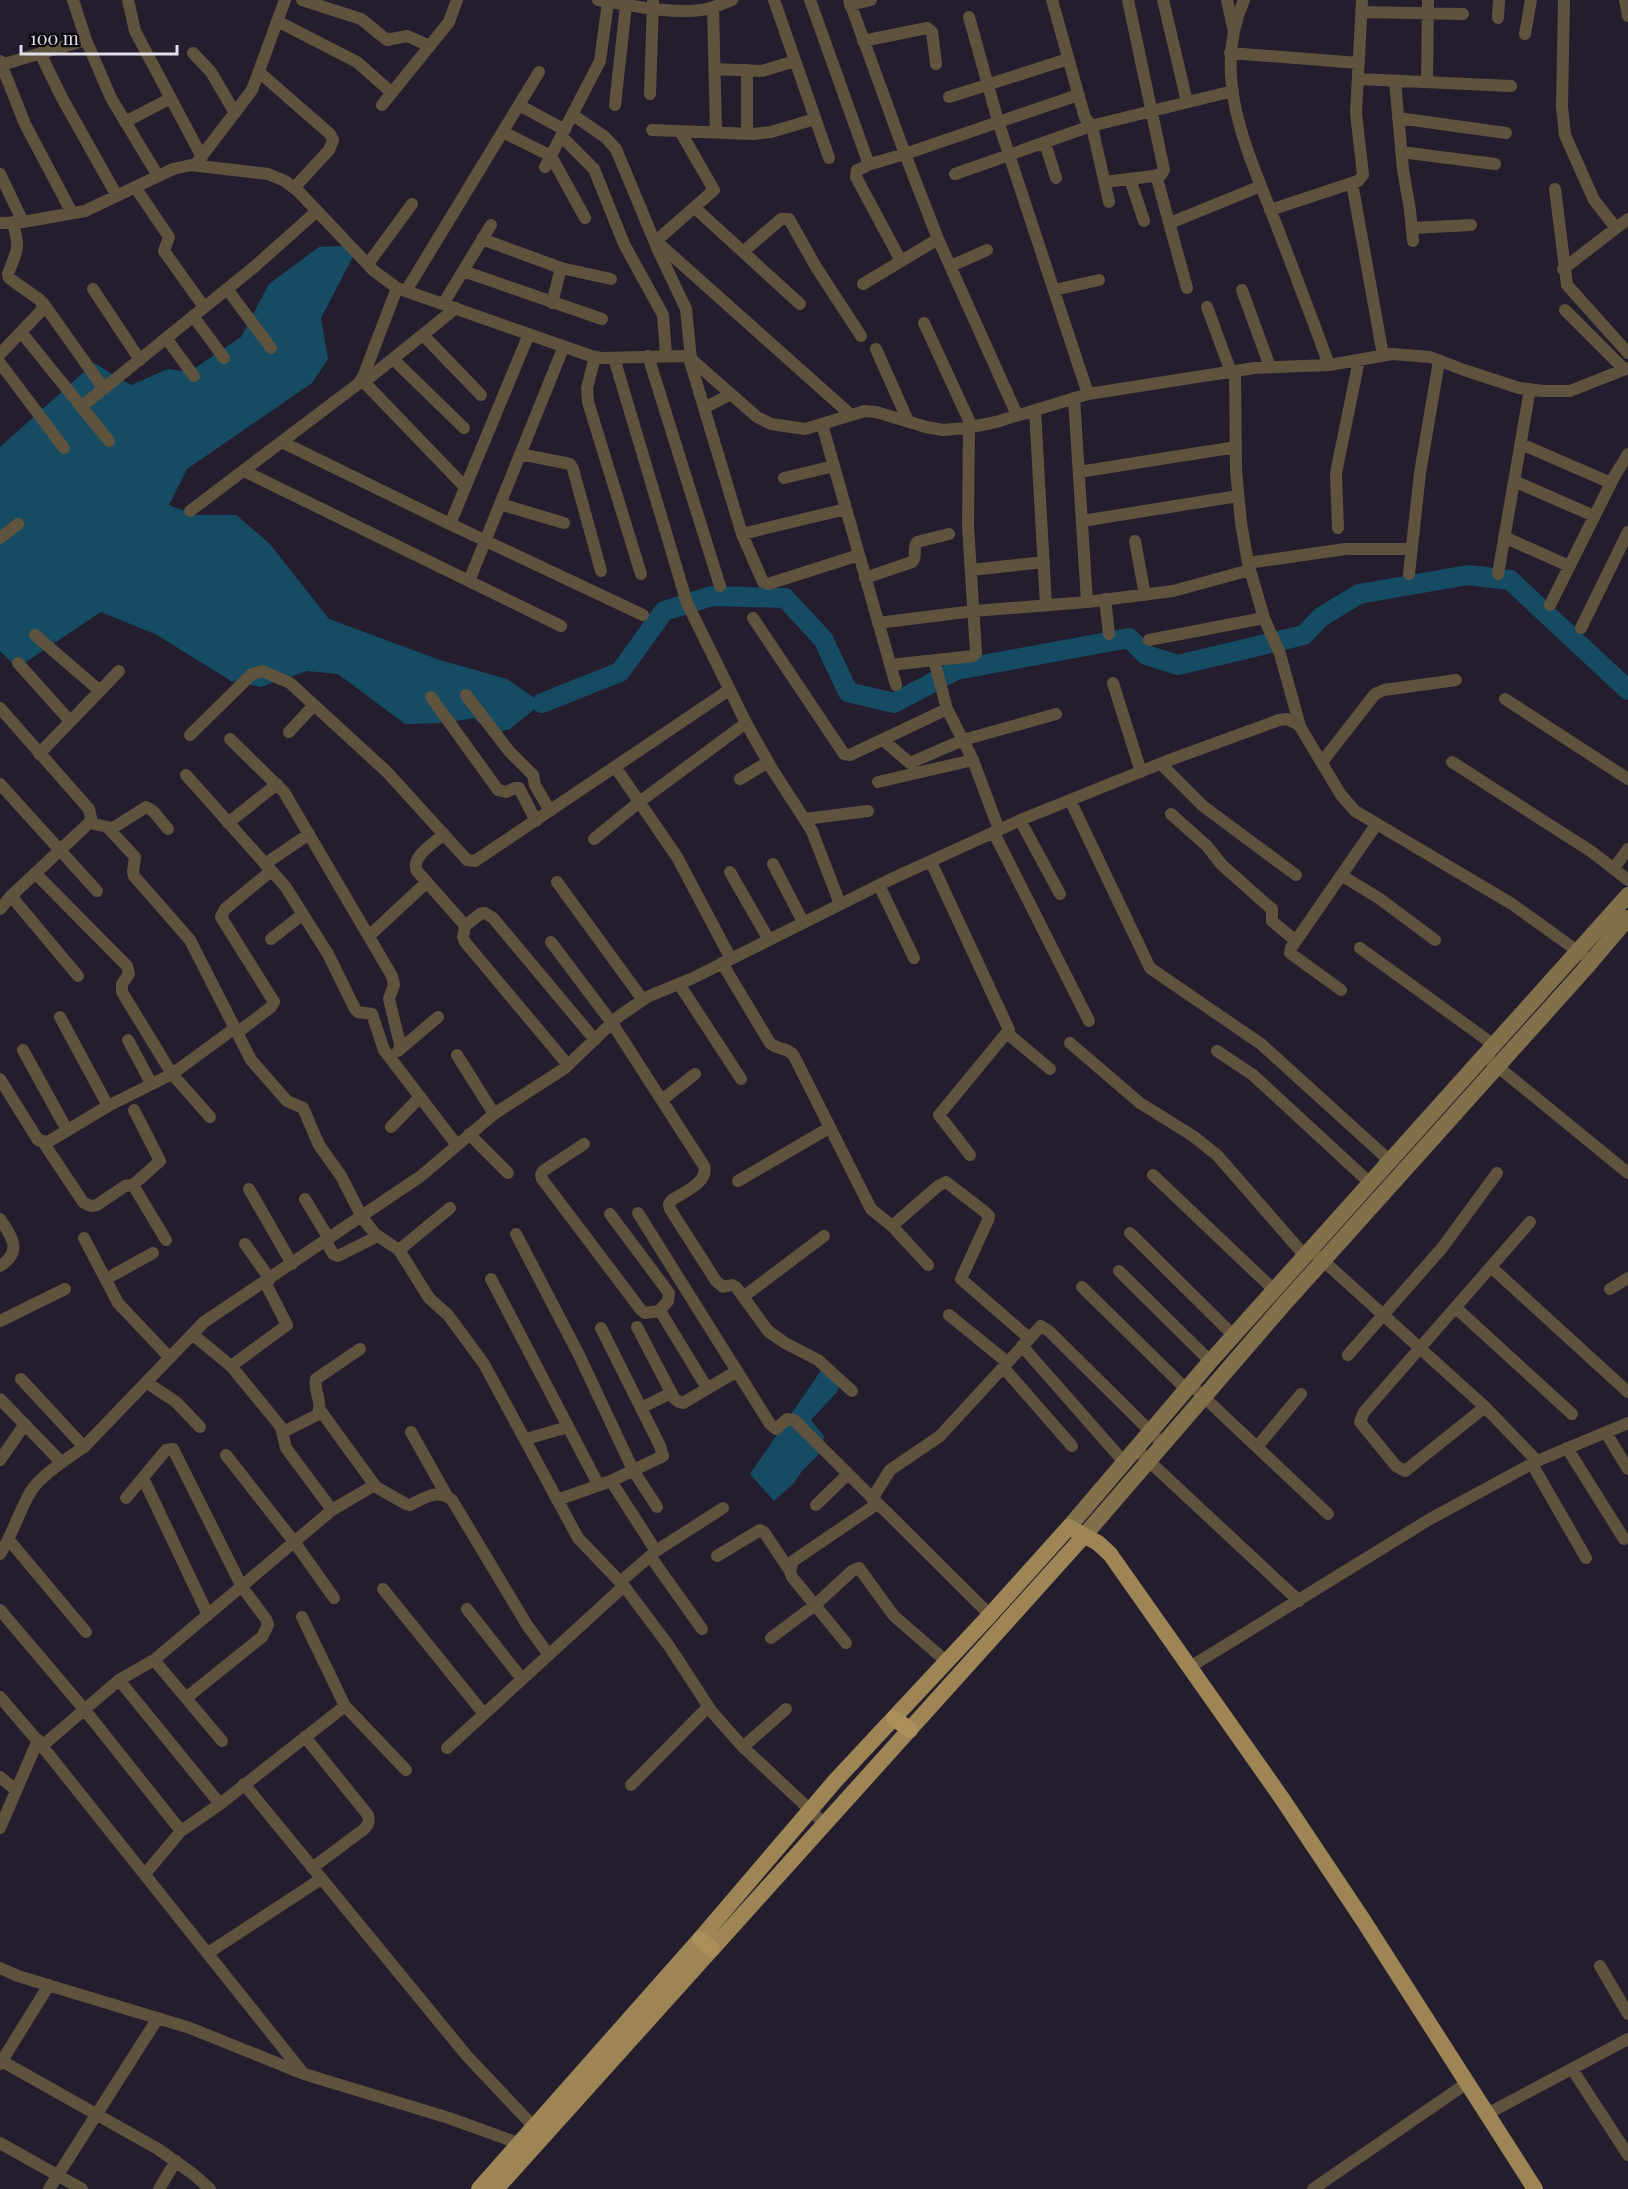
<svg xmlns="http://www.w3.org/2000/svg" width="1628" height="2189" font-family="'Playfair Display',serif">
	<style>
		.water { fill: #154c63 }
		.lines { fill: none; stroke-linecap: round; stroke-linejoin: round }
		.river { stroke: #154c63; stroke-width: 20 }
		.minor { stroke: #5f533d; stroke-width: 12 }
		.secondary { stroke: #82704b; stroke-width: 16 }
		.primary { stroke: #9e8555; stroke-width: 16 }
		.trunk { stroke: #aa8f5a; stroke-width: 16 }
	</style>
	<rect width="100%" height="100%" fill="#231d2d"/>
	<path class="water" d="M359,245L321,318L328,359L312,383L187,469L169,505L195,515H236L269,543L329,619L440,660L507,679L542,703L510,729L491,734L474,718L443,723L405,724L338,674L307,671L261,687L231,681L157,635L101,612L17,668L0,651V447L94,363L131,385L168,369L189,372L241,337L269,284L319,247Z
		M822,1369L843,1374L837,1392L811,1420L824,1436L822,1451L802,1471L794,1483L774,1501L750,1474Z"/>
	<g class="lines">
		<path class="river" d="M542,703L620,672L664,611L712,596L785,598L823,639L848,692L894,703L956,670L1129,638L1146,655L1178,665L1304,635L1321,617L1359,594L1468,575L1510,580L1628,690"/>
		<path class="minor" d="M73,0L86,40L111,98L158,176
			M128,0L135,31L202,157
			M302,0L361,19L387,40L407,36L430,46
			M598,0C629,5 669,14 701,10C711,9 722,4 732,0
			M774,0L829,158
			M810,0L868,162L865,167L857,170L856,177L901,261
			M849,0L905,154L938,239L1017,415
			M1052,0L1085,118L1094,128
			M1163,0L1187,102
			M1227,0L1233,28
			M1244,0C1210,77 1248,152 1276,224C1294,271 1312,318 1329,365L1392,354L1430,357L1464,370L1519,388L1543,391H1570L1628,368
			M1564,0L1562,107L1565,135L1594,200L1616,228
			M1625,0L1628,16
			M850,5L871,0
			M713,7L716,132
			M1361,12L1463,14
			M969,17L998,121L1088,394
			M1498,18L1499,0
			M277,21L357,62L392,93
			M1525,34L1531,0
			M863,41L927,28L932,32L936,64
			M40,53L62,98L117,196
			M193,53L211,72L235,113
			M1230,53L1359,63
			M0,61L25,124L72,213
			M1,65L86,40
			M715,69L762,71L795,61
			M259,72L330,134L333,140L329,150L294,188
			M1358,79L1511,86
			M1395,81L1403,170L1410,210L1413,241
			M1427,82L1428,0
			M650,94L653,1
			M949,97L1068,59
			M382,105L449,22L457,0
			M519,105L565,130
			M615,105L626,5
			M573,115L605,137L616,149L658,250L686,309L691,359
			M1398,118L1506,133
			M125,122L171,98
			M652,130L753,134L771,132L815,119
			M503,132L551,156L585,218
			M747,134V70
			M561,136L594,169L624,244L663,315L666,355
			M1045,143L1056,178
			M1401,152L1495,164
			M195,165L252,90L285,0
			M867,165L905,154L1078,95
			M545,167L600,61L608,2
			M0,174L23,222
			M955,174L1091,126
			M1156,175L1187,288
			M1130,179L1144,221
			M1105,182L1161,175L1164,170L1128,0
			M1352,183L1383,355
			M135,187L169,237L164,251L204,307
			M1555,189L1567,285L1628,353
			M1109,202L1093,131L1095,125L1233,91
			M695,208L800,304
			M1270,210L1358,181L1363,175L1356,113L1362,0
			M0,223L23,222L85,211L173,169L191,165L268,174L285,181L299,192L374,271L397,288L591,356L601,358L685,356L691,359L757,417L771,424L805,429L865,411L876,412L926,427L943,430L966,428L996,422L1088,394L1254,368L1329,365
			M1170,223L1261,186
			M1412,228L1471,225
			M482,239L561,268L611,279
			M656,241L851,415
			M656,241L714,190L680,131
			M743,252L781,219H789L816,267L861,336
			M368,264L412,204
			M951,266L987,250
			M1563,269L1628,219
			M463,271L602,319
			M863,284L938,239
			M93,289L140,360
			M227,289L271,348
			M1054,290L1099,280
			M1242,290L1270,367
			M406,291L539,72
			M43,303L104,389
			M552,303L561,268
			M443,304L491,225
			M1207,307L1231,372
			M1565,310L1624,369
			M193,316L224,358
			M924,323L972,427
			M21,332L109,441
			M423,335L481,395
			M166,338L194,376
			M876,349L908,421
			M0,354L42,310L43,307L40,300L9,278L8,274C18,246 20,252 13,222
			M648,356L720,586
			M595,357L587,388L588,402L641,574
			M614,358L687,603L746,723L772,769L812,831L840,904
			M689,358L742,534L763,582L768,584L859,555
			M393,359L464,428
			M0,363L64,448
			M1235,371L1236,470L1241,523L1248,563L1264,618L1280,654L1300,726
			M361,379L465,487
			M364,382L456,308
			M1074,398L1087,602
			M81,407L253,268L317,211
			M704,408L731,394
			M1035,410L1046,605
			M822,424L896,685
			M282,442L450,524L643,615
			M1521,444L1611,483
			M520,454L570,464L573,469L601,571
			M244,471L561,626
			M1079,472L1236,447
			M784,478L834,466
			M1514,481L1594,516
			M500,504L564,523
			M190,511L358,384L363,377L397,288
			M1082,521L1238,496
			M450,524L529,334
			M1338,528L1336,473L1359,360
			M742,534L846,509
			M1504,537L1569,566
			M0,538L18,524
			M1135,541L1145,595
			M1248,563L1345,549H1412
			M971,570L1044,562
			M1409,574L1420,473L1439,361
			M1498,574L1530,389
			M865,578L912,562C918,556 912,548 917,542L949,534
			M469,581L564,346
			M1105,599L1109,634
			M1550,605L1614,477L1628,454
			M753,618L844,754L850,755L947,709
			M878,623L974,611L1087,602L1173,591L1250,570
			M1581,628L1628,532
			M35,635L100,691
			M1149,640L1264,618
			M934,660L947,709L973,760L999,830
			M18,663L70,721
			M890,665L973,656L976,653L968,526L969,428
			M1113,683L1141,772
			M466,695L509,751L533,775L535,785L550,811
			M431,697L498,790L506,792L515,788H519L536,821
			M1505,699L1628,779
			M0,708L89,809L91,818L89,823L11,896L0,909
			M289,732L314,705
			M190,735L252,674L262,671L267,673L290,683L387,772L467,860L475,861L729,690
			M230,739L284,792L392,976L394,985L389,999L401,1048
			M883,740L910,763L963,740L1056,714
			M39,754L119,671
			M1322,762L1375,694L1384,690L1456,680
			M1452,762L1592,852L1628,880
			M1161,764L1203,806L1296,875
			M616,768L677,857L731,959
			M186,775L285,886L328,954L355,1009L358,1012L372,1014L384,1050L456,1144
			M740,779L768,762
			M878,782L973,760
			M0,784L97,891
			M1070,800L1150,968L1261,1044L1390,1161
			M1171,814L1207,846L1221,864L1267,905L1272,909V921L1296,941
			M805,819L868,811
			M1020,820L1060,894
			M89,823L113,828L146,807L153,811L168,829
			M228,823L277,784
			M108,828L135,857L133,872L134,876L190,940L251,1060L287,1101L303,1108L319,1145L341,1176L362,1217L375,1234L399,1250L429,1298L448,1315L484,1364L578,1538L624,1586L669,1646L712,1712L743,1747L825,1824
			M994,833L1089,1021
			M444,834C434,843 410,857 417,871L462,922L465,926L463,937L465,942L568,1065
			M594,839L638,803L746,723
			M931,862L1009,1030L939,1115L970,1155
			M265,864L309,834
			M773,864L803,922
			M1614,868L1628,849
			M730,872L769,940
			M35,873L127,966L129,974L122,984V992L172,1074L210,1117
			M1341,875L1380,899L1435,940
			M557,882L643,1000
			M879,885L914,958
			M11,896L78,976
			M465,926L480,914L485,913L493,918L595,1040
			M369,936L426,883
			M271,939L303,914
			M551,942L612,1023L704,1166C709,1182 684,1192 672,1200L669,1204L670,1209L716,1281L723,1287L732,1285L736,1287L768,1331L785,1343L818,1360L852,1391
			M1360,948L1494,1045
			M722,963L770,1043C777,1050 788,1047 794,1056L871,1209L892,1226L928,1265
			M679,984L741,1079
			M1341,990L1290,953L1291,948L1376,825
			M60,1017L108,1106
			M237,1033L271,1007L274,1002L221,917L225,909L271,871
			M1008,1034L1050,1069
			M128,1040L151,1083
			M1070,1043L1140,1103L1193,1136L1217,1155L1305,1256
			M23,1050L67,1130
			M398,1051L438,1017
			M1217,1051L1253,1075L1370,1183
			M457,1055L494,1114
			M1492,1062L1628,1173
			M0,1079L38,1140L48,1142L108,1106L172,1074L235,1028
			M662,1100L695,1074
			M391,1127L420,1097
			M469,1134L508,1173
			M43,1142L83,1202C88,1205 91,1207 97,1205L125,1186L133,1185L166,1240
			M584,1144L543,1171L541,1175L542,1179L641,1310L645,1313L659,1311L662,1314L707,1388
			M1153,1175L1274,1290
			M738,1181L829,1128
			M133,1185L160,1161L134,1110
			M249,1189L292,1264
			M305,1199L329,1239
			M638,1213L770,1424L776,1429L787,1419L794,1420L990,1615
			M610,1214L669,1293L668,1301L659,1311
			M0,1219C12,1237 23,1251 0,1266
			M892,1226L938,1186L946,1182L985,1212L989,1216L988,1220L961,1279L1029,1338
			M1130,1233L1233,1335
			M516,1234L579,1355L633,1470L657,1507
			M84,1238L118,1303L170,1358
			M326,1241L333,1254L338,1256L378,1236
			M245,1244L270,1279
			M399,1250L450,1208
			M1318,1256L1485,1407L1537,1461
			M1491,1267L1628,1392
			M1119,1271L1210,1361
			M106,1279L153,1253
			M491,1279L598,1484
			M1082,1287L1186,1389
			M1610,1289L1628,1278
			M743,1297L824,1236
			M1456,1308L1572,1414
			M949,1315L1007,1362
			M0,1321L65,1289
			M637,1327L674,1398L679,1402L683,1403L737,1371
			M192,1334L231,1366L281,1427L286,1448L332,1510
			M1022,1346L1124,1462
			M1348,1355L1442,1248L1497,1173
			M231,1366L287,1325L265,1282
			M1003,1367L1072,1446
			M21,1379L84,1447
			M146,1382L176,1402L200,1427
			M1190,1384L1328,1514
			M0,1399L61,1462
			M1485,1407L1405,1471L1396,1466L1360,1422L1364,1412L1530,1222
			M641,1408L671,1393
			M320,1410L376,1487
			M283,1432L317,1415C324,1402 313,1392 316,1379L360,1349
			M411,1432L447,1496
			M1606,1433L1628,1469
			M526,1439L568,1427
			M1257,1447L1301,1394
			M1567,1448L1624,1539
			M1136,1449L1299,1601
			M226,1455L295,1543L334,1598
			M0,1460L25,1424
			M1532,1464L1586,1558
			M143,1478L208,1615
			M611,1481L656,1551
			M126,1498L166,1450L173,1449L242,1587L266,1619L268,1625L262,1637L186,1698
			M872,1499L890,1470L940,1436L1041,1326L1049,1331L1163,1444
			M557,1500L611,1481L663,1456L660,1446L601,1328
			M816,1505L848,1474
			M9,1540L86,1632
			M0,1554C13,1534 19,1511 31,1491C40,1476 69,1457 84,1447L204,1322L421,1176L494,1114L565,1068L618,1017L647,997L693,978L887,881L1023,819L1167,761L1279,720L1287,719L1299,725L1341,795L1355,811L1512,904L1583,955
			M650,1556L702,1629
			M717,1556L760,1530L764,1532L790,1571
			M620,1582L656,1551L723,1508
			M383,1589L484,1714
			M467,1609L522,1679
			M0,1610L84,1709L181,1831
			M302,1617L345,1706L406,1770
			M771,1638L815,1605L852,1571L859,1568L894,1616L947,1662
			M846,1643L792,1577L790,1571L793,1561L877,1504
			M154,1660L222,1741
			M1190,1667L1430,1519L1537,1461L1628,1423
			M119,1680L220,1804
			M0,1697L42,1746L303,2073
			M305,1737L368,1815C370,1822 368,1825 363,1830L312,1868
			M42,1746L119,1680L154,1660L332,1510L371,1487H376L406,1504L410,1505C425,1498 438,1488 452,1500L527,1625L549,1655
			M743,1747L786,1709
			M447,1748L624,1586
			M0,1777L16,1790
			M244,1784L467,2056L535,2128
			M631,1785L708,1707
			M0,1828L38,1740
			M145,1874L181,1831L220,1804L345,1706
			M208,1953L321,1879
			M1600,1966L1628,2014
			M0,1968L18,1976L190,2028L304,2074L449,2118L526,2146
			M0,2060L158,2149L193,2174L210,2189
			M0,2064L49,1985
			M1572,2069L1628,2155
			M1487,2114L1628,2039
			M0,2143L82,2189
			M49,2189L158,2018
			M159,2189L176,2161
			M1313,2189L1467,2083"/>
		<path class="secondary" d="M1069,1527L1208,1364L1628,895
			M1083,1537L1285,1303L1584,970L1628,918"/>
		<path class="primary" d="M479,2189L700,1939L835,1781L990,1615L1069,1527L1098,1543L1110,1554L1281,1797L1363,1920L1535,2189
			M496,2189L1083,1537"/>
		<path class="trunk" d="M894,1718L910,1730
			M700,1939L712,1949"/>
	</g>
	<path d="M21 45v9h156v-9" fill="none" stroke="#e1dee8" stroke-width="3"/>
	<text x="30" y="45" font-size="18" fill="#e1dee8" stroke="#0b0910" stroke-width="4.5" paint-order="stroke">100 m</text>
</svg>
